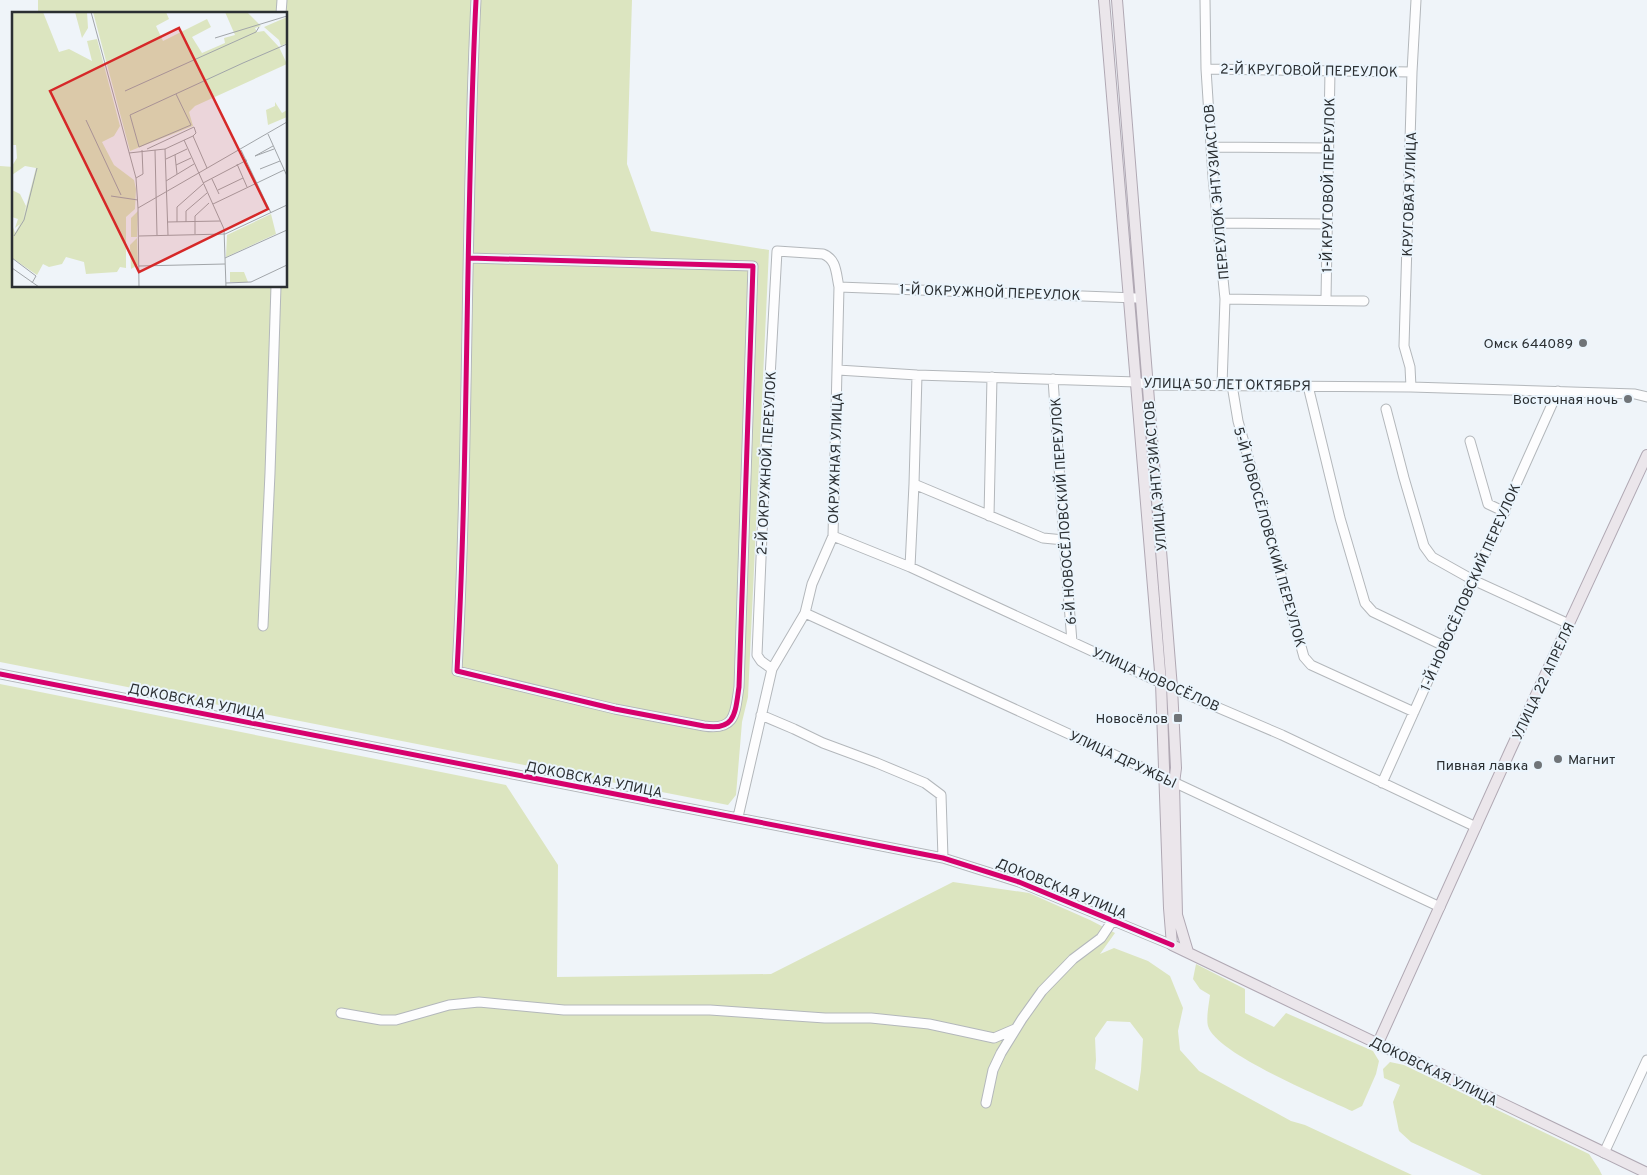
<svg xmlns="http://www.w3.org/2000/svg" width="1647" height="1175" font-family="Overpass,sans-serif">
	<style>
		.green { fill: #dce5c0; fill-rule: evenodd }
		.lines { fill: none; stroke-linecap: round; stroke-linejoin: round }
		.minor-casing { stroke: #b3b7bb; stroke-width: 11 }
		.major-casing { stroke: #b0a8b3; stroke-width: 12 }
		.minor { stroke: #fdfdfe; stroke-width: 9 }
		.major { stroke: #ebe6eb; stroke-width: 10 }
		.cycleway-casing { stroke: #ebf5fd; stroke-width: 8 }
		.cycleway { stroke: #d6006c; stroke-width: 5 }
		.poi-dot { fill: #707478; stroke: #ebf5fd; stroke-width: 2 }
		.labels { text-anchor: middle; stroke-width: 4; stroke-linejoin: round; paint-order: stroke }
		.street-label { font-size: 14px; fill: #2b2f32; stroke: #ebf5fd }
		.poi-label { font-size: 14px; fill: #2b2f32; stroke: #ebf5fd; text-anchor: end }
		.inset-road { fill: none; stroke: #a1a5a9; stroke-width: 1 }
		.view { fill: #d62828; fill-opacity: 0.15; stroke: #d62828; stroke-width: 2.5 }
		.inset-edge { fill: none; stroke: #2b2f32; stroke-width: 2.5 }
	</style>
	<rect width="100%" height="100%" fill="#eff4f9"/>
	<path class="green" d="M38,0H632L627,164L651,231L769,250L748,697L742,722L736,795L728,805L0,662V166L14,167V286H286V14H38Z
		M0,684L506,785L558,865L557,977L771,974L953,882L1029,893L1090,920L1115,933L1100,954L1114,948L1148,961L1170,976L1183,1008L1178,1031L1180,1050L1199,1071L1291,1121L1305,1125L1412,1175H0ZM1107,1021L1130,1022L1143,1039L1141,1070L1138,1091L1095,1069L1096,1060L1095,1038Z
		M1196,964L1245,989V1013L1274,1027L1286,1013L1373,1051L1379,1061L1376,1074L1362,1106L1352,1111C1323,1097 1216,1054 1208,1026C1206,1019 1209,1003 1210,995L1200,989L1193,979Z
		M1390,1062L1404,1065L1589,1154L1599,1169L1602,1175H1482L1411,1142L1399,1131L1393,1102L1400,1085L1384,1078L1383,1069Z"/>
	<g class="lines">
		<defs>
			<path id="minor" d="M1205,0L1206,69L1213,177L1225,299L1222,385
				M281,14L282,0
				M1206,69L1412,72
				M1212,147L1328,148
				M1219,223L1327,224
				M469,258L753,266L739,687C735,713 736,731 704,726L615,709L457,671C469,448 465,224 476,0
				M839,287L1136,298
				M1225,299L1364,301
				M1326,299L1330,71
				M838,370L917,375L1137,382L1148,385L1411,387L1635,394L1647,397
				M1053,379L1064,540L1072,642
				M1232,385L1238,421L1304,657L1311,665L1414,712
				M1308,386L1340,518L1365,603L1373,612L1444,646
				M1411,387L1410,367L1404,346L1412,72L1416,0
				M1386,409L1404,478L1424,546L1432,557L1473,580L1569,624
				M1470,441L1488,504L1505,512
				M914,484L1043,538L1064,540
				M989,516L992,377
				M833,536L910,567L1172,688L1282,735L1476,827
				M910,567L914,484L917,375
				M805,613L1165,778L1440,907
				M263,626L270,473L276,286
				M0,674L943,858L1019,882L1172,945
				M761,715L794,729L823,743L877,763L925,783L941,795L943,858
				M1382,783L1558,391
				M738,817L772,669L805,613L812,584L833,536L839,287C836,274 837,259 823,254L777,251L764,486L757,655L761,661L772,669
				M341,1013L381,1020H396L449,1005L479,1002L564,1010H710L825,1018H871L929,1024L994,1038L1015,1029
				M986,1103L993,1070L1001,1053L1022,1019L1042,991L1073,959L1101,938L1113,920
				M1604,1153L1647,1060"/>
			<path id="major" d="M1104,0L1161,683L1169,908L1172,945L1647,1173
				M1117,0L1172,688L1176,768L1174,783L1177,915L1188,952
				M1378,1043L1510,751L1647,455"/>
		</defs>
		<use href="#minor" class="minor-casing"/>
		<use href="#major" class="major-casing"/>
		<use href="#minor" class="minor"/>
		<use href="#major" class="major"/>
		<defs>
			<path id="cycleway" d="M469,258L753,266L739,687C735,713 736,731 704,726L615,709L457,671C469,448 465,224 476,0
				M0,674L943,858L1019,882L1172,945"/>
		</defs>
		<use href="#cycleway" class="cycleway-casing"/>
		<use href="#cycleway" class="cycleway"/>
	</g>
	<g class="poi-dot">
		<circle cx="1583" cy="343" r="5"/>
		<circle cx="1628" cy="399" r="5"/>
		<rect x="1173" y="713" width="10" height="10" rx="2.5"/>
		<circle cx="1558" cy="759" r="5"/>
		<circle cx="1538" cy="765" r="5"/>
	</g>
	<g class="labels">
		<g class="street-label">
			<text transform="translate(1309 70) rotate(1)" y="5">2-Й КРУГОВОЙ ПЕРЕУЛОК</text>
			<text transform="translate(1328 185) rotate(-89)" y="5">1-Й КРУГОВОЙ ПЕРЕУЛОК</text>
			<text transform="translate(1216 192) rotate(-95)" y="5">ПЕРЕУЛОК ЭНТУЗИАСТОВ</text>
			<text transform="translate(1409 194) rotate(-88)" y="5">КРУГОВАЯ УЛИЦА</text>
			<text transform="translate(990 292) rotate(2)" y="5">1-Й ОКРУЖНОЙ ПЕРЕУЛОК</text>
			<text transform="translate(1227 384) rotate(1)" y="5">УЛИЦА 50 ЛЕТ ОКТЯБРЯ</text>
			<text transform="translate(835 458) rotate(-88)" y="5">ОКРУЖНАЯ УЛИЦА</text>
			<text transform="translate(766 463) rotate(-87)" y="5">2-Й ОКРУЖНОЙ ПЕРЕУЛОК</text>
			<text transform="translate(1155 476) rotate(-95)" y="5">УЛИЦА ЭНТУЗИАСТОВ</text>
			<text transform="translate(1063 511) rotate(-94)" y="5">6-Й НОВОСЁЛОВСКИЙ ПЕРЕУЛОК</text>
			<text transform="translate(1270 537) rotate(74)" y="5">5-Й НОВОСЁЛОВСКИЙ ПЕРЕУЛОК</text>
			<text transform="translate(1470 587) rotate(-66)" y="5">1-Й НОВОСЁЛОВСКИЙ ПЕРЕУЛОК</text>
			<text transform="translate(1156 679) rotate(24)" y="5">УЛИЦА НОВОСЁЛОВ</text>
			<text transform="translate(1543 681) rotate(-65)" y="5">УЛИЦА 22 АПРЕЛЯ</text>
			<text transform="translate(197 701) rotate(11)" y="5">ДОКОВСКАЯ УЛИЦА</text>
			<text transform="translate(1123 759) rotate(25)" y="5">УЛИЦА ДРУЖБЫ</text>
			<text transform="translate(594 779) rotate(11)" y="5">ДОКОВСКАЯ УЛИЦА</text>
			<text transform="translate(1062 888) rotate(22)" y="5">ДОКОВСКАЯ УЛИЦА</text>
			<text transform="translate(1434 1071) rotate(26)" y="5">ДОКОВСКАЯ УЛИЦА</text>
		</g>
		<g class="poi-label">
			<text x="1573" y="348">Омск 644089</text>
			<text x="1618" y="404">Восточная ночь</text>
			<text x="1168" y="723">Новосёлов</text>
			<text x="1568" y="764" text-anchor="start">Магнит</text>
			<text x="1528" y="770">Пивная лавка</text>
		</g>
	</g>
	<g transform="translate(12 12)">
		<rect width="275" height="275" fill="#eff4f9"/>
		<path d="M0,0H31L47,40L57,37L80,49L75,29L85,27L108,114L102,124L90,130L102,153L122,168L124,177L123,197L114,205V256L108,255L105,260L74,262L72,250L54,245L50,252L37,255L31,252L25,263L0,246V212L3,221L8,212L3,216L6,207L0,205V178L8,182L14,194L11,207L24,156L13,154L0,163V154L5,146L4,133H0ZM63,0H75L76,16L70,26ZM81,0H154L157,7L144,14L151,29L195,7L199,15L180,25L190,41L213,31L212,26L223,23L213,0H235L249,14L243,16L245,20L252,19L267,35L275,52L183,94L177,100L181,114L118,139ZM275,5V31L269,34L267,28L252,15ZM263,90L270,101L275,98V105L256,113L254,98L263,94ZM126,199L125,225H119V206ZM259,202L264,222L214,245L215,223ZM125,226L126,253L119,257L118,233ZM218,260H232L236,270H218Z" fill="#dce5c0"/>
		<path class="inset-road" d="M79,0L124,166L126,196M203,26L275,4M113,79L244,20L247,15M164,82L179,113L127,135L118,103L231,51L275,32M74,108L109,183M256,122L275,164M181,124L195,156M172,128L212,217L214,275M261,134L243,144L262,137M153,137L156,223M143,138L145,223M229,138L259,201M117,141L153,137L181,124L184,121L182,115L135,137M163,143L165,162M154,147L175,137M225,152L235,175M164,153L179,146M248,157L268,149M124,166L131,162L130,138M200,167L207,182M154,169L182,152M191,171L235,148M206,178L231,166M99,184L126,188M201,192L272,158M155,210L208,209M165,210V195L191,172M174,210V199L195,181M0,216V245M183,222V204L197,191M2,224L12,208L25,156M127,224L213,222L275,193M0,246L24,264L20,271M213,246L275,218M127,254L213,252M0,256L27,275M214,271L239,270L275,253M127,275L126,196L275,110"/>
		<path class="view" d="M167,16L256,197L127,260L38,79Z"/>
		<rect width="275" height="275" class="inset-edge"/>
	</g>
</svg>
